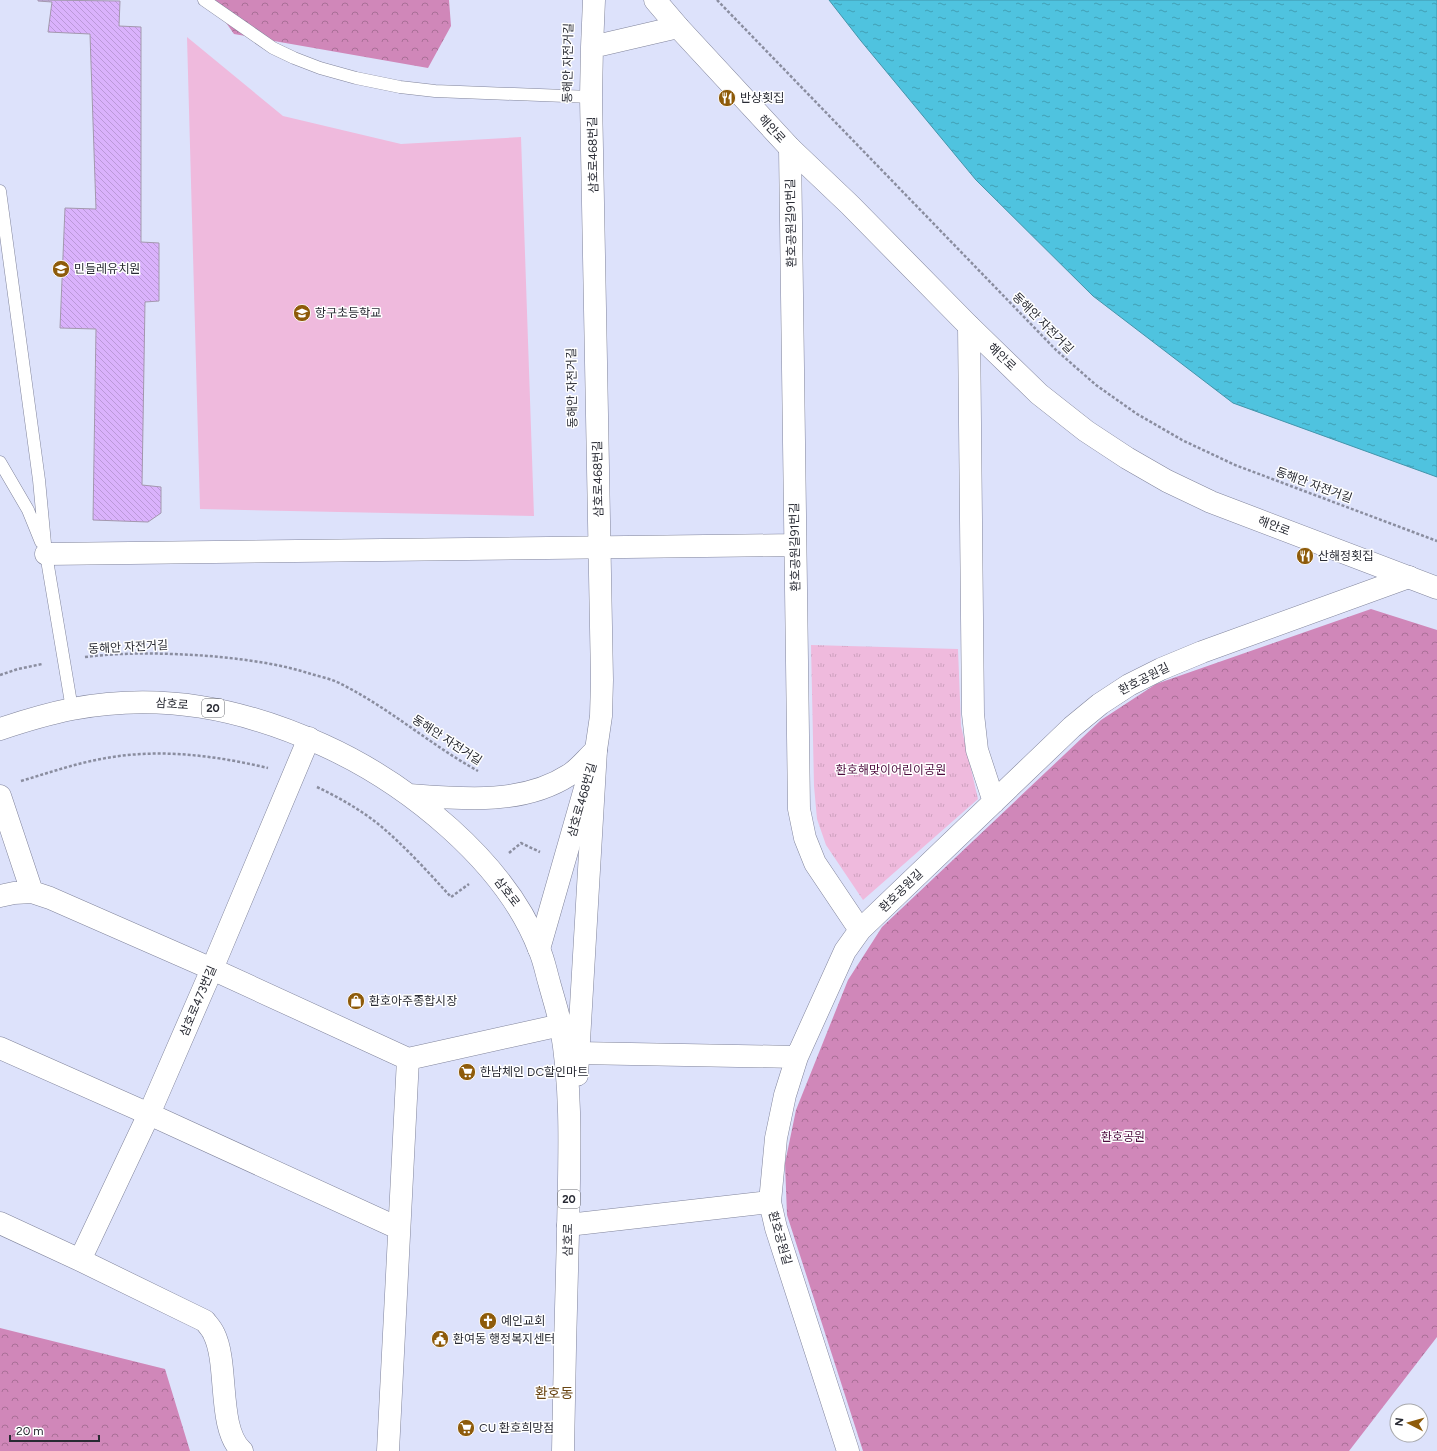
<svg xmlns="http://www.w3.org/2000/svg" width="1437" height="1451" font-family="Figtree,'Noto Sans KR',sans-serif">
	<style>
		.grass { fill: url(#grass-tufts) }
		.forest { fill: url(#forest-crowns) }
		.pitch { fill: #efbadd }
		.water { fill: url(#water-ripples); stroke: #4395ab }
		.building { fill: url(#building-back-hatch); stroke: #a398ae }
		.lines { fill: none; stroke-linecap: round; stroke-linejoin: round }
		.service-casing { stroke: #80849b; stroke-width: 13 }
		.minor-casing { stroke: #80849b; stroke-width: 23 }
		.tertiary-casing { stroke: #80849b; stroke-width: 23 }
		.primary-casing { stroke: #80849b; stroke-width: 23 }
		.path { stroke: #8a8d9f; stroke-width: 2.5; stroke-dasharray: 3 2; stroke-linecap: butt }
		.service { stroke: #fff; stroke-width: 12 }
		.minor { stroke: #fff; stroke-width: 22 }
		.tertiary { stroke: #fff; stroke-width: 22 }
		.primary { stroke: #fff; stroke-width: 22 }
		.labels { text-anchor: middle; stroke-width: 3; stroke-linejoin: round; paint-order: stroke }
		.shield { fill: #fff; stroke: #686a70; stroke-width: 1 }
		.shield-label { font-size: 11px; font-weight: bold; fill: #282a33 }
		.street-label { font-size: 12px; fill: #282a33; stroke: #fff }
		.poi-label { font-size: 12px; fill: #282a33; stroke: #fff; text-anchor: start }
		.park-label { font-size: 12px; fill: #4d0c3e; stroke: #fff }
		.quarter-label { font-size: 14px; fill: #684412; stroke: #fff }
	</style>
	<defs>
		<pattern id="grass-tufts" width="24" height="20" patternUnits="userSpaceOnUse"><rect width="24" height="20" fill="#efbadd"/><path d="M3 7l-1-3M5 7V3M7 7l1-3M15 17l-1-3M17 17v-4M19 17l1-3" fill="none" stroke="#cda0be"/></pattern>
		<pattern id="forest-crowns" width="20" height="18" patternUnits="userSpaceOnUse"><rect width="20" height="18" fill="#d087b9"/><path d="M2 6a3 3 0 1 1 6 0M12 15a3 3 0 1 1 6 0" fill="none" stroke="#a96f97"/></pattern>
		<pattern id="water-ripples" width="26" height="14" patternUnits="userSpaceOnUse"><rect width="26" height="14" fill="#4fc3df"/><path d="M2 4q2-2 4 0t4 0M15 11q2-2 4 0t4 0" fill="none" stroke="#429fb5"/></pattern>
		<pattern id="building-back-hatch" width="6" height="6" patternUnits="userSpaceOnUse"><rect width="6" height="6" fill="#dab2fc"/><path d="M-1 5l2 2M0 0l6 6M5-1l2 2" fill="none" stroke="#bb99d8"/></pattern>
	</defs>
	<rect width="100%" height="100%" fill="#dde2fb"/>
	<path class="grass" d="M811,645L958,649L961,726L978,799L863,900L826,845L817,819L814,786Z"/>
	<path class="forest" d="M210,0H449L451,26L428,68L234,34Z
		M1371,609L1437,630V1337L1349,1451H863L787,1215L785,1163L796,1110L848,980L882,927L1101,720L1156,684Z
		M0,1328L165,1369L190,1451H0Z"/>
	<path class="pitch" d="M187,37L283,116L401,144L521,137L534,516L200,509Z"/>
	<path class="water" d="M829,0H1437V477L1233,403L1093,296L976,180L861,41Z"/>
	<path class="building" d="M38,0L120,1L119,26L141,27V242L159,243V301L145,302L142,485L161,487V513L148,522L93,520L96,329L60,328L65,208L96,209L90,34L48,32L52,2L38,1Z"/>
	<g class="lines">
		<defs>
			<path id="service" d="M204,0L273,48L294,58L320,68L356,78L400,87L435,91L591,97
				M0,191L39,480L46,554L72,709
				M0,462L28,510L41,542"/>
			<path id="minor" d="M592,47L678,27
				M790,148L799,809L805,838L815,863L860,930
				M969,326L973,714L977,750L994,802
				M46,554L795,545
				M0,796L32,892
				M0,896L14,893L32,892L50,898L212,969L408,1059L388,1451
				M539,949L596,750L601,716L602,680L591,97L592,47L594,0
				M0,1048L149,1114L398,1228
				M578,1053L797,1057
				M408,1059L561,1025
				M0,1223L80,1260L205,1321C208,1325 212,1329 214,1334C229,1364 217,1429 242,1451
				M568,1225L770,1202
				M80,1260L149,1114L212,969L309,738
				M848,1451L776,1228L770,1202L776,1138L785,1095L797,1057L845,951L860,930L1072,727L1100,704L1129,685L1161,669L1202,652L1409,577"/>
			<path id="tertiary" d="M655,0L678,27L790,148L850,205L969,326L1039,394L1086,431L1127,458L1167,481L1211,502L1437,588"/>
			<path id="primary" d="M0,729C24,721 47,714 72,709C161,692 241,708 323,745C407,783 505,861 539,949C544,960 546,972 549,982C553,997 558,1012 561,1027C573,1095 569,1164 568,1233C566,1306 564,1378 563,1451
				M410,795C462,799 523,805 569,775C579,769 587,758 596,750
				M577,1075L596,750"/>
		</defs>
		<use href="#service" class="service-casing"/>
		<use href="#minor" class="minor-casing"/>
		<use href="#tertiary" class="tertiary-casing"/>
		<use href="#primary" class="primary-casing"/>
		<path class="path" d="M717,0L1056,350L1096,385L1137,414L1182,440L1235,465L1437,541
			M85,657C126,652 167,653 209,656C242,659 276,663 308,673C317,676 328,678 337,682C387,706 429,744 478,771
			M0,675L18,669L42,664
			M21,781C48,773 74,764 101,759C157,748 213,755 268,768
			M317,787C338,797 359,809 377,823C404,845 428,872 451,897L469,884
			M509,853L521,843L540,852"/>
		<use href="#service" class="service"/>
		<use href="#minor" class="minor"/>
		<use href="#tertiary" class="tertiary"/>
		<use href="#primary" class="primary"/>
	</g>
	<defs>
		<symbol id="restaurant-disc" viewBox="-11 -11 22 22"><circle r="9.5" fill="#8e5b0a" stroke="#fff"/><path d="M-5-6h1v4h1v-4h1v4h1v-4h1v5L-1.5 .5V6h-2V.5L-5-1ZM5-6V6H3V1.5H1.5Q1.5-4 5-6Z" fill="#fff"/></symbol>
		<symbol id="school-disc" viewBox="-11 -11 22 22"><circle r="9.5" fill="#8e5b0a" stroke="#fff"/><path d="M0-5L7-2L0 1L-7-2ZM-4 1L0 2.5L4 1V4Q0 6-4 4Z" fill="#fff"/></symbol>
		<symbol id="shop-disc" viewBox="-11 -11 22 22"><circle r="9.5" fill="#8e5b0a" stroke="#fff"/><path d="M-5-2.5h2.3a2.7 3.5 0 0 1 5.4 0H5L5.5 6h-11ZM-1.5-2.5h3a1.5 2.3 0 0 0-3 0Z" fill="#fff"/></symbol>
		<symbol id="supermarket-disc" viewBox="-11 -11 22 22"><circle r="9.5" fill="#8e5b0a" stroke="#fff"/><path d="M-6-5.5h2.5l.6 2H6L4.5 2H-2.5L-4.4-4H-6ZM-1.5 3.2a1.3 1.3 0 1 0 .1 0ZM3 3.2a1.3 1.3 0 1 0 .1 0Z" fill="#fff"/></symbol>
		<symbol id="church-disc" viewBox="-11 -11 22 22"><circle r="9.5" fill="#8e5b0a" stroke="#fff"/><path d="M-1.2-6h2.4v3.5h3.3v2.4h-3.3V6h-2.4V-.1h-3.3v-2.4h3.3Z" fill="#fff"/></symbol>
		<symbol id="civic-disc" viewBox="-11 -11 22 22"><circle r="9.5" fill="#8e5b0a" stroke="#fff"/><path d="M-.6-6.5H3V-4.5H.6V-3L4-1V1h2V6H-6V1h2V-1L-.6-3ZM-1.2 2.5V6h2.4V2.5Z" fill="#fff"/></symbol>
	</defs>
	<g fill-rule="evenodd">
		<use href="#restaurant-disc" x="717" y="88" width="20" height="20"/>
		<use href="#school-disc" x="51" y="259" width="20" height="20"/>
		<use href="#school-disc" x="292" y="303" width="20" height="20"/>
		<use href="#restaurant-disc" x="1295" y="546" width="20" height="20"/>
		<use href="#shop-disc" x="346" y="991" width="20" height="20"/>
		<use href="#supermarket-disc" x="457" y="1062" width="20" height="20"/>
		<use href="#church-disc" x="478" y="1311" width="20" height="20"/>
		<use href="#civic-disc" x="430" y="1329" width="20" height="20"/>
		<use href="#supermarket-disc" x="456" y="1418" width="20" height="20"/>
	</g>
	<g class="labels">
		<g class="shield">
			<rect x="202" y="699" width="22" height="18" rx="3"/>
			<rect x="558" y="1190" width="22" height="18" rx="3"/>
		</g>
		<g class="shield-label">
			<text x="213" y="712">20</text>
			<text x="569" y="1203">20</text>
		</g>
		<g class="street-label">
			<text transform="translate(568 63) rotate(-89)" y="4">동해안 자전거길</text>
			<text transform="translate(772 129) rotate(47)" y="4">해안로</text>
			<text transform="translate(593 155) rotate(-91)" y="4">삼호로468번길</text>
			<text transform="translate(791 223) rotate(-91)" y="4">환호공원길91번길</text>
			<text transform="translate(1043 323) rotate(45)" y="4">동해안 자전거길</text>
			<text transform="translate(1002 357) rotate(44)" y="4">해안로</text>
			<text transform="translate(572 388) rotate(-91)" y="4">동해안 자전거길</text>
			<text transform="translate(598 479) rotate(-91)" y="4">삼호로468번길</text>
			<text transform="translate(1314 485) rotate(20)" y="4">동해안 자전거길</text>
			<text transform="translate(1274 526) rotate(21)" y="4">해안로</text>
			<text transform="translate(795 547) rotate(-91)" y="4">환호공원길91번길</text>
			<text transform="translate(128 647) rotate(-3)" y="4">동해안 자전거길</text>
			<text transform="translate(1144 679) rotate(-27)" y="4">환호공원길</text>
			<text transform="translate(172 704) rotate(4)" y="4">삼호로</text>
			<text transform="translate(447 740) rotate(33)" y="4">동해안 자전거길</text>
			<text transform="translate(582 800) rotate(-74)" y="4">삼호로468번길</text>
			<text transform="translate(901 891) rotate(-44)" y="4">환호공원길</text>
			<text transform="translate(507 892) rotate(53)" y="4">삼호로</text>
			<text transform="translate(198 1001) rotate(-67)" y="4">삼호로473번길</text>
			<text transform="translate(780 1238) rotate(74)" y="4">환호공원길</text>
			<text transform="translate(568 1240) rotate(-89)" y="4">삼호로</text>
		</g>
		<g class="poi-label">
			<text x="740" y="102">반상횟집</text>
			<text x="74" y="273">민들레유치원</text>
			<text x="315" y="317">항구초등학교</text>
			<text x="1318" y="560">산해정횟집</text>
			<text x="369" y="1005">환호아주종합시장</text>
			<text x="480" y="1076">한남체인 DC할인마트</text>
			<text x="501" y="1325">예인교회</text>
			<text x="453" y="1343">환여동 행정복지센터</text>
			<text x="479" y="1432">CU 환호희망점</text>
		</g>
		<g class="park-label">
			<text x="891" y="774">환호해맞이어린이공원</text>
			<text x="1123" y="1141">환호공원</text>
		</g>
		<g class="quarter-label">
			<text x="554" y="1398">환호동</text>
		</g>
	</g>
	<g transform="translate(1409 1423) rotate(276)"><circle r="19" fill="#ffffff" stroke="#a9aaad"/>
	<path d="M0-3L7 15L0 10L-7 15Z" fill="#8e5b0a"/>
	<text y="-6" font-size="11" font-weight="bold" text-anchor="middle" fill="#282a33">N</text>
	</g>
	<path d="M10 1435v6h89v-6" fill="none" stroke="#282a33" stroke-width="2"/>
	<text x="16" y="1435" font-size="12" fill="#282a33" stroke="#ffffff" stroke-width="3" paint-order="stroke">20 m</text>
</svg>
